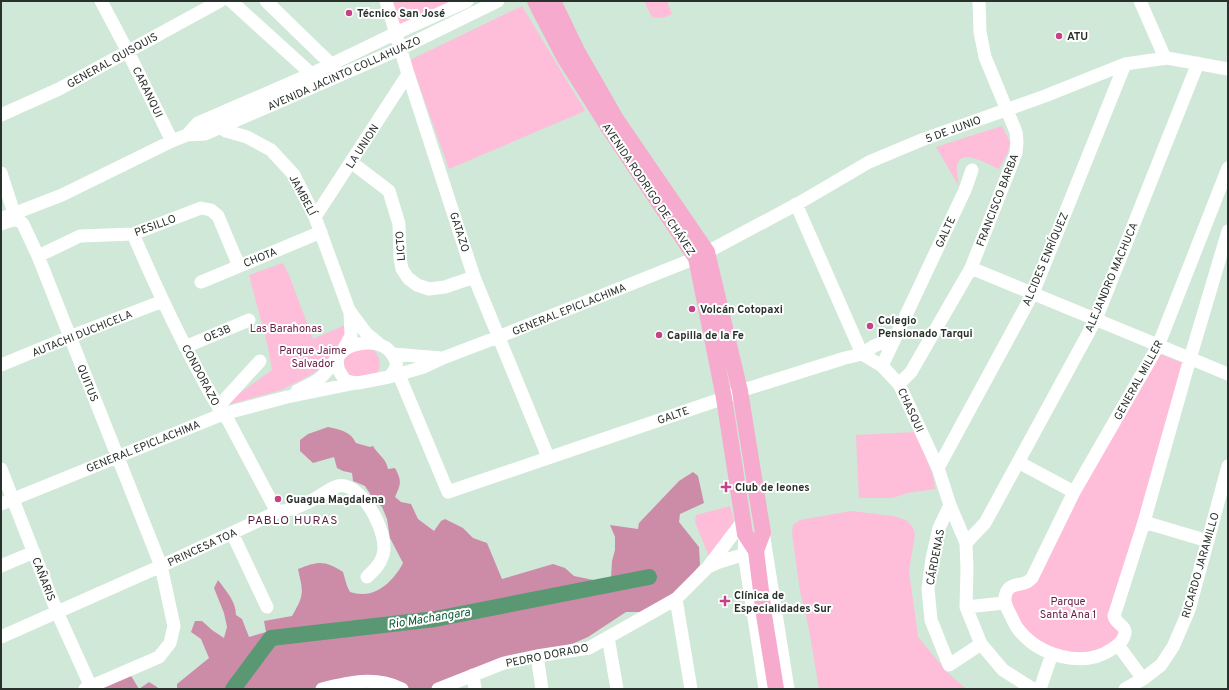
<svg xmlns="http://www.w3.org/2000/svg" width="1229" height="690" font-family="Overpass,sans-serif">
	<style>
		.green { fill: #febdd9 }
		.forest { fill: #cc8ca8 }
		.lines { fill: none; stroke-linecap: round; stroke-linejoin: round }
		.river { stroke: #5a9873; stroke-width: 16 }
		.minor { stroke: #fff; stroke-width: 13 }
		.major { stroke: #f5aace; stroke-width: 16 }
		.poi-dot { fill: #c54287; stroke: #fff; stroke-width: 1.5 }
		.labels { text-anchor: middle; stroke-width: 4; stroke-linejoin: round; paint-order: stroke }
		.poi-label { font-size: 11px; font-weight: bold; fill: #28312b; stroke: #fff; text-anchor: start }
		.street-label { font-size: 11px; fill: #28312b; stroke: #fff }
		.park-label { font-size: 11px; fill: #661b43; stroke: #fff }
		.neighbourhood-label { font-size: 12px; letter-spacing: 1px; fill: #5b1c3d; stroke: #fff }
		.water-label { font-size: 12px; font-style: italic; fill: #095834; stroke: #fff }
	</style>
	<rect width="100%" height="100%" fill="#d0e8d8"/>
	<path class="green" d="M393,1H455L399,27Z
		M644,1H667L672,14C665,18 660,19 652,17Z
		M522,6L585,111L449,169L410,60Z
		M1002,126L1010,142L1008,152L999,169C989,165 959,146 957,167C957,173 958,180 959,186L936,147Z
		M283,263L289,275L313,339L345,325L348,334L326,365L307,377L281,390L227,405L233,398L272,370L268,347L249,275Z
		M372,348C380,356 382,364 377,374L356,381C344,371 339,363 350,350Z
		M1157,353L1185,364L1117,594L1123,636L1110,646L1090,651L1077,653L1058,651L1042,645L1024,629L1009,600L1013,588L1031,584L1050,547Z
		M916,432L933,476L935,489L907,493L893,498H859L856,435Z
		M730,506L735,525L710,559L695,522L696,515Z
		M851,511L893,516L906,520L912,526L915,534L909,571L918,637L946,671L966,689H819L809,629L800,591L792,533L793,525L800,520Z"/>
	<path class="forest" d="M328,427C341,430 350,431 356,443L370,447L373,446C379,456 386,458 388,469L395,468C402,481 401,484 395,497L401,502L411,504L418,519L434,531L441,521L445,519L463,528L473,538L487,543L502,579L553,564L565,568L574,576L603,582L611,578L612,561L615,550V537L610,525L638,529L639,523L679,481L693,472L698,476L704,503L680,514L679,522L699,547L700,565L676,593L641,612H626L588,637L572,644L438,689H411L369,680L332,689H177V684L209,658L201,639L191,632L195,621H202L212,630L224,638L227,627L224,613L214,588L218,580C226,591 236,601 236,615L242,619L249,637L266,632L264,621L292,616C305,594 303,592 298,569C318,561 325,560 343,572L347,586L350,592C354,593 358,594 362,594C380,595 396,577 403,563L390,538L387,519L382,507L374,500L365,486L353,481L352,473L343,471L337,468L334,457L313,463L300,451V440L308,434Z
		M130,674L139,689L149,682L157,687L158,689H98Z"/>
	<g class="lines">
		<path class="river" d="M233,689L271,638L435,619L649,577"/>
		<path class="minor" d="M101,1L128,52L172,141
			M231,1L317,79
			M266,1L337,70
			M386,1L408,74L474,277L548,457
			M1140,1L1165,58
			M1,115L59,89L220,1
			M218,123L220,127L226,131L247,137L271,150L294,175L315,217L349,310L366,333L378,343
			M187,135L198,123L311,74L396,33L467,1
			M351,162L389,191L399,224L400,258L402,269L408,278L417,285L429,289L445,287L474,277
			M1228,168L1158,346L1074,492L1032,578C1030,580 1029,581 1027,582C1019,586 1010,583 1006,593C1003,602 1007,608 1011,616C1013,620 1015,625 1018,629C1039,656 1083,669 1112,649C1117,646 1124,640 1125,633C1126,626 1115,623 1114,616L1144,522L1189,362L1228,231
			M1,173L14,213
			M796,204L862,354L882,366L899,384L938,468L950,505L966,543L967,569L966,607L981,644L1003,670L1033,689
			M5,217L62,195L172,141L187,135L205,134L400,49L498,1
			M315,217L408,74
			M1,224C9,221 17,217 23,224L38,256L161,566L174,626L170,643L159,657L85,689
			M133,234C152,278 172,322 195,365C205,384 214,403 228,420L277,512
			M38,256L80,236L133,234L201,208L211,210L218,216L239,266
			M971,268L1228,374
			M201,282L321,232
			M185,347L249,320
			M343,350L351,336L350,312
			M393,354L441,358
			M337,359L338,369L344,379L350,382L358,383L389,377L424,367L443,358L498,337L696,258L799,203L869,162L924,139L1045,96L1125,64L1167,58L1228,69
			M1,365L69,337L163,301
			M882,366L965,190L972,170
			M399,375L448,492L724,398L740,391L845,358L862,354L874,346L896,337
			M899,384L911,372L971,268L1016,153L1017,142L1016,132L985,57L980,32L979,1
			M297,391C304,387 312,384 319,379C328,372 334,360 343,351C347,347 353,345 359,344C374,341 388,344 395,359C399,366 394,372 389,377
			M218,407L260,361
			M1018,462L1074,492
			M938,468L1033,293L1125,64
			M1,469L57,612L91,687
			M1,504L223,414L287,397L356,383
			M950,505L939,528L932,559L928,589L931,620L949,665L981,644
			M1144,522L1208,541
			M763,532L788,689
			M232,533L267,607
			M745,534L744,553L765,689
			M966,543L985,523L1096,319L1198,63
			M1,566L34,552
			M710,566L719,562L752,552
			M676,599L691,689
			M966,607L1004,603
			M1,637L161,566L277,512C290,511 301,506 312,500C322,496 334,483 345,486C366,491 389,535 383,555C380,565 374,570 367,577
			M608,637L617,689
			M1118,645L1143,679
			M537,656L542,689
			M473,675L475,689
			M322,689C350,682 375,676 402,689
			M438,689L504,663L537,656L589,648L676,599L708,567L743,521
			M1040,689L1052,654
			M1125,689L1143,679L1161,665L1173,647L1189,610L1228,466"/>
		<path class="major" d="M535,1L564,57L607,125L696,258L724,398L745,534L756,551
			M553,1L577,51L616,119L707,252L740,391L760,515L763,532L756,551L764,615L776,689"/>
	</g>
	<g class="poi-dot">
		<circle cx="349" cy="13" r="4"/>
		<circle cx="1059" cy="36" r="4"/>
		<circle cx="692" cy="309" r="4"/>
		<circle cx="870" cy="326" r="4"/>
		<circle cx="659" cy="335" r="4"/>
		<path d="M724 481h4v4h4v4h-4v4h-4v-4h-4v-4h4z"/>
		<circle cx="278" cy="499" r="4"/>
		<path d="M723 595h4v4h4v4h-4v4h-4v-4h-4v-4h4z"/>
	</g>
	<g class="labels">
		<g class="poi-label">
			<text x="357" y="17">Técnico San José</text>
			<text x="1067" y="40">ATU</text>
			<text x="700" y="313">Volcán Cotopaxi</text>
			<text x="878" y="324">Colegio<tspan x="878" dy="13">Pensionado Tarqui</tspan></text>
			<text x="667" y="339">Capilla de la Fe</text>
			<text x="735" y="491">Club de leones</text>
			<text x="286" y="503">Guagua Magdalena</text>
			<text x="734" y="599">Clínica de<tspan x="734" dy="13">Especialidades Sur</tspan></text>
		</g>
		<g class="street-label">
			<text transform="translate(112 60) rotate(-29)" y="4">GENERAL QUISQUIS</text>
			<text transform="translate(344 73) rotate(-24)" y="4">AVENIDA JACINTO COLLAHUAZO</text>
			<text transform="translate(148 92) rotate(64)" y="4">CARANQUI</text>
			<text transform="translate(953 129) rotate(-20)" y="4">5 DE JUNIO</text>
			<text transform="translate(362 146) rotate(-57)" y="4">LA UNION</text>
			<text transform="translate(649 189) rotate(56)" y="4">AVENIDA RODRIGO DE CHÁVEZ</text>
			<text transform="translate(303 195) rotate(62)" y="4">JAMBELÍ</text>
			<text transform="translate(997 200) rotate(-69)" y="4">FRANCISCO BARBA</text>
			<text transform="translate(155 225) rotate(-20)" y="4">PESILLO</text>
			<text transform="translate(460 232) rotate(72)" y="4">GATAZO</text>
			<text transform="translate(945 232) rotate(-65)" y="4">GALTE</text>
			<text transform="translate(400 246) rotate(-94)" y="4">LICTO</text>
			<text transform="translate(260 257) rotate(-22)" y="4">CHOTA</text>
			<text transform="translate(1045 259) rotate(-67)" y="4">ALCIDES ENRÍQUEZ</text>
			<text transform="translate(1111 277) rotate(-67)" y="4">ALEJANDRO MACHUCA</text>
			<text transform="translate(569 309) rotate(-22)" y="4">GENERAL EPICLACHIMA</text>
			<text transform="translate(82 333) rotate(-22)" y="4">AUTACHI DUCHICELA</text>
			<text transform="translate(217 333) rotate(-23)" y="4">OE3B</text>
			<text transform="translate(201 375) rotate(62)" y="4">CONDORAZO</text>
			<text transform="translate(1138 380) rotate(-61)" y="4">GENERAL MILLER</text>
			<text transform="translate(88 383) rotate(68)" y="4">QUITUS</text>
			<text transform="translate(911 410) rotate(65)" y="4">CHASQUI</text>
			<text transform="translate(673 415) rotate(-19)" y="4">GALTE</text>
			<text transform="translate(143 446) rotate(-22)" y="4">GENERAL EPICLACHIMA</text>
			<text transform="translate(202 547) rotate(-25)" y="4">PRINCESA TOA</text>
			<text transform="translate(935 557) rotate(-79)" y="4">CÁRDENAS</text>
			<text transform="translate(1200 565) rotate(-74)" y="4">RICARDO JARAMILLO</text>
			<text transform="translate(44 579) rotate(69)" y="4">CAÑARIS</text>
			<text transform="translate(547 655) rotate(-11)" y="4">PEDRO DORADO</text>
		</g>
		<g class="park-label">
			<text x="286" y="332">Las Barahonas</text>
			<text x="313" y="354">Parque Jaime<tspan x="313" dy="13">Salvador</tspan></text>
			<text x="1068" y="605">Parque<tspan x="1068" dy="13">Santa Ana 1</tspan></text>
		</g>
		<g class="neighbourhood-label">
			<text x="293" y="524">PABLO HURAS</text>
		</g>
		<g class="water-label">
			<text transform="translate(429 618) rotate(-9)" y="4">Rio Machangara</text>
		</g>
	</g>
	<rect width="1229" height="690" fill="none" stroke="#28312b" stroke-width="4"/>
</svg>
